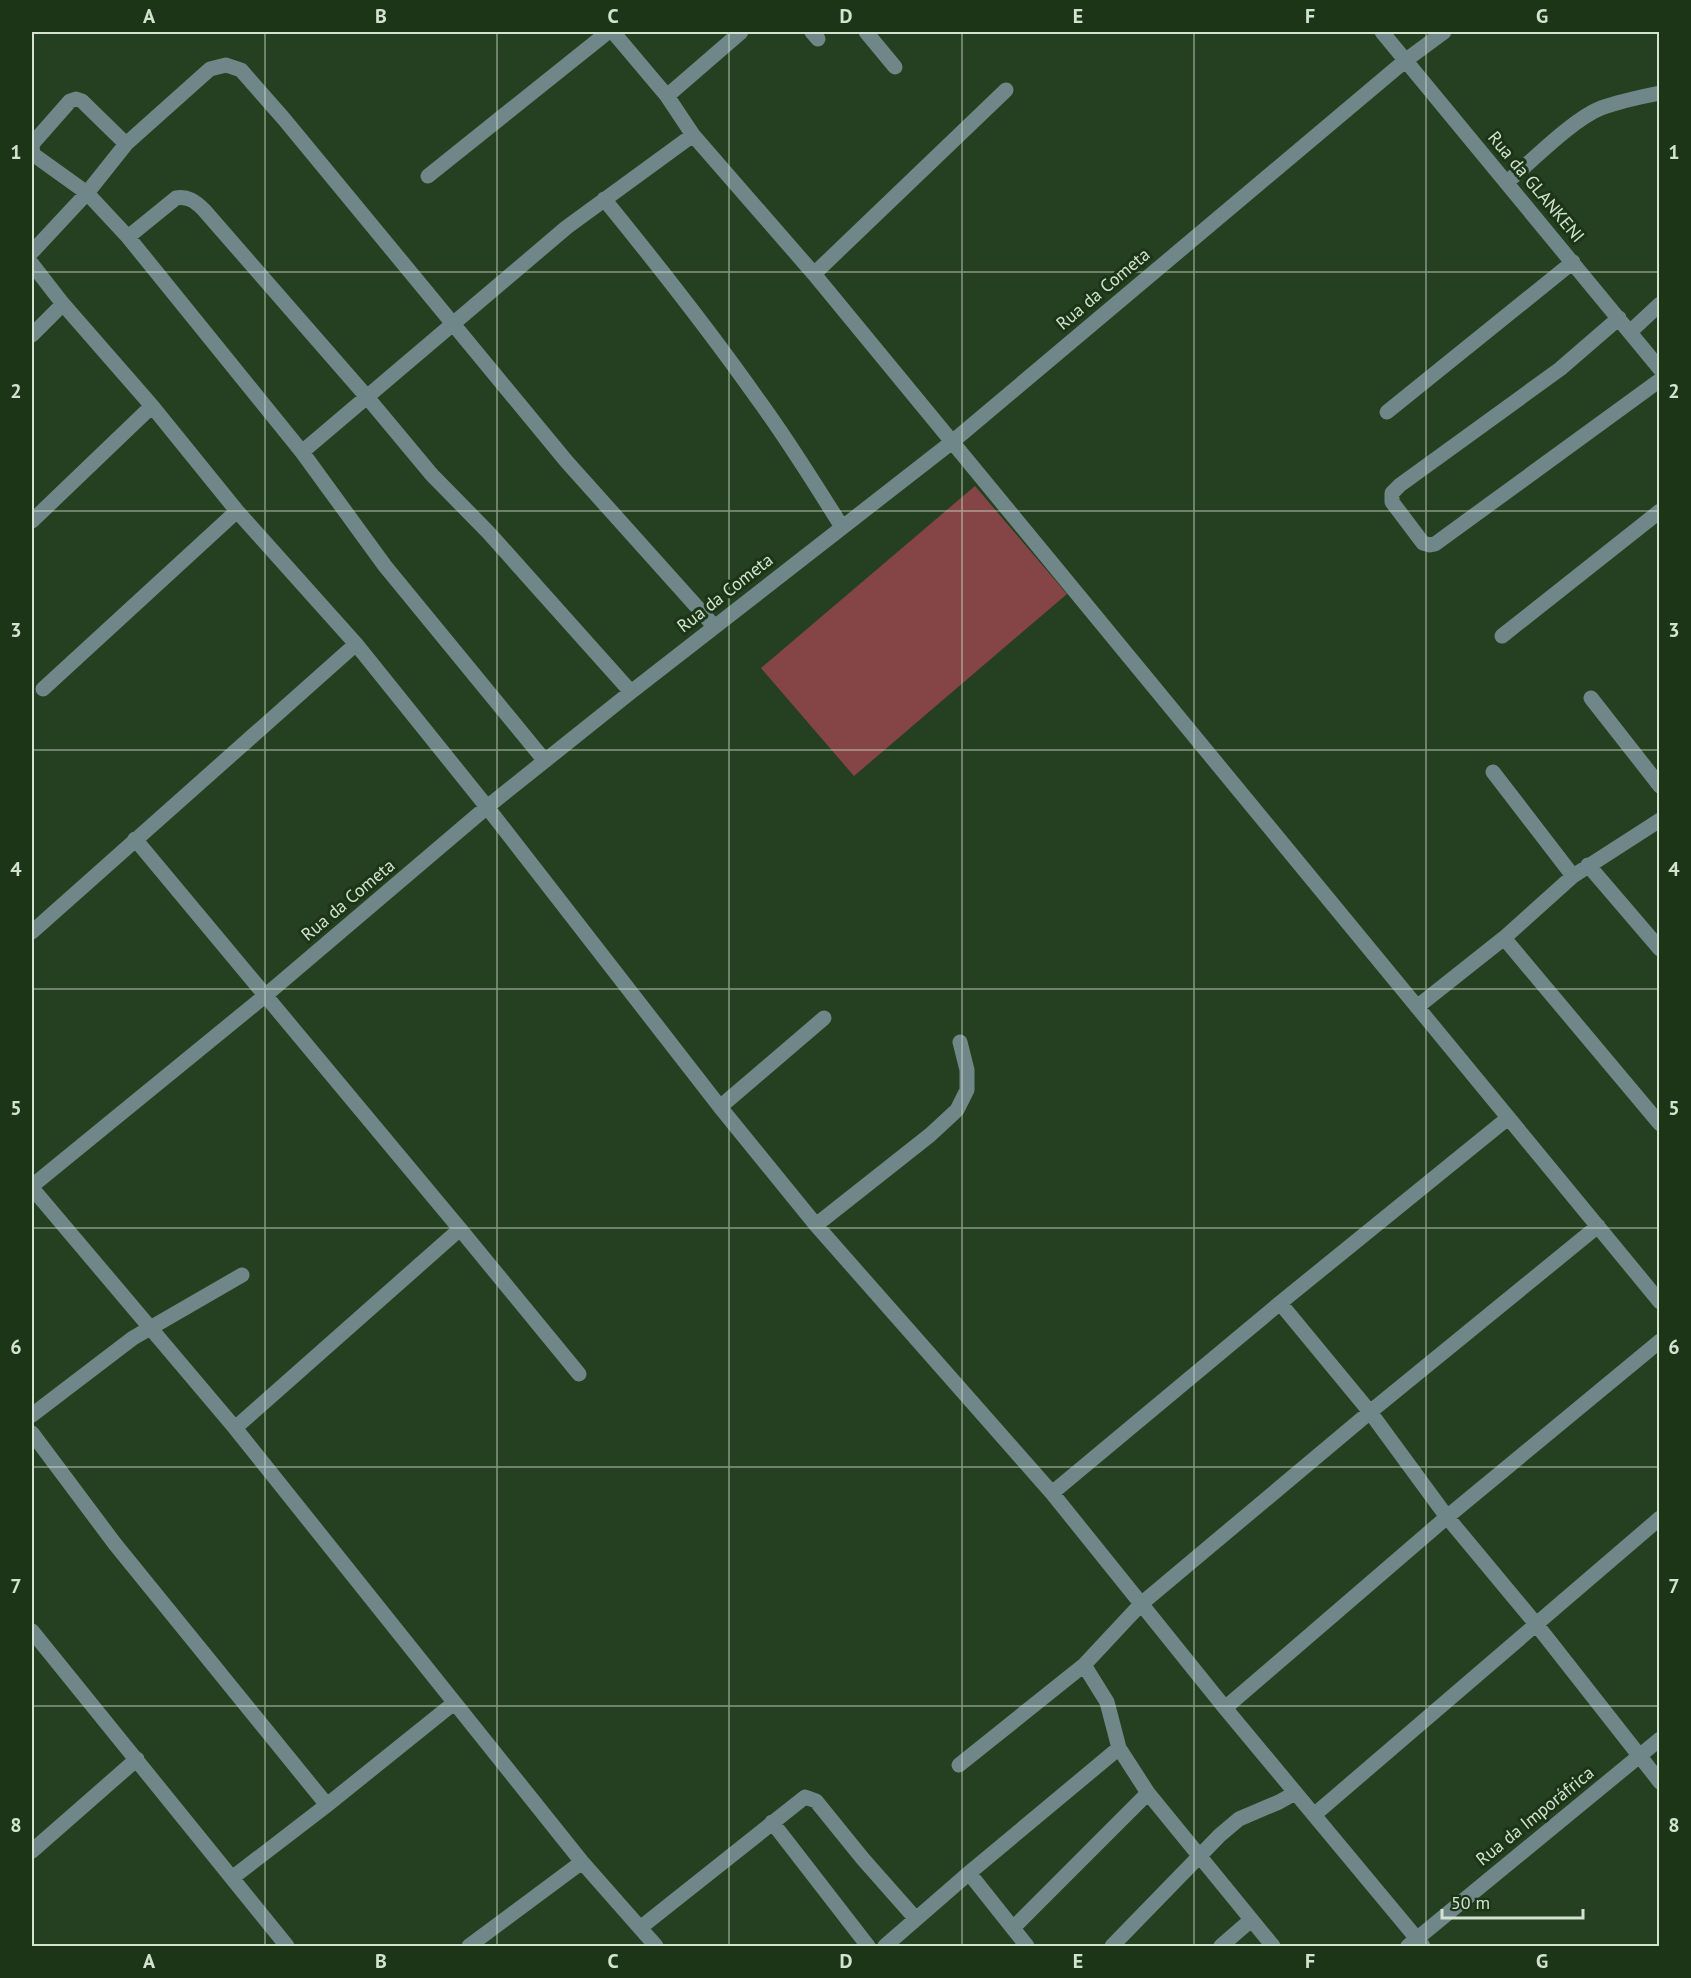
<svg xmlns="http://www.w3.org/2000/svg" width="1691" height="1978" font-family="'PT Sans',sans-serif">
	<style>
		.green { fill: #854445 }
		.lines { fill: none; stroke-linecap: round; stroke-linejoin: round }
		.minor { stroke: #6f8788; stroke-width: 15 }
		.grid { fill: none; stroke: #d3e3d0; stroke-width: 1.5; stroke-opacity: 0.55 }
		.labels { text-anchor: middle; stroke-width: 6; stroke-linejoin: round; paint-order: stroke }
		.street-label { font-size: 18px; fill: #d3e3d0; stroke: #1b3516 }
		.neatline { fill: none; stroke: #d3e3d0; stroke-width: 2 }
		.grid-label { font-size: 20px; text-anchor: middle; font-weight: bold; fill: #d3e3d0 }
	</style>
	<rect width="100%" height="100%" fill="#254020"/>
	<path class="green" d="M975,486L1067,594L854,776L761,668Z"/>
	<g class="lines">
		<path class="minor" d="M613,32L667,96L693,135L814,274L1660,1302
			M812,32L818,39
			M866,32L895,67
			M1382,32L1660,369
			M667,96L741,32
			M32,149L34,155L87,193L128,237L302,452L385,566L545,761
			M32,149L33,143L70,101L76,99L82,101L126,144
			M428,176L608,32
			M1507,182C1532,161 1573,119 1601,108C1620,101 1640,97 1660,93
			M604,199C657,264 709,330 757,398C788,440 815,484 842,527
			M128,237L176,198C188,196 195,201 204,210L367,397L432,475L488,532L631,692
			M32,252L87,193L126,144L210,69L226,65L241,70L284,119L567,462L714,626
			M32,264L63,304L152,406L237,511L356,644L487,807L720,1107L816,1225L1052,1493L1225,1708L1423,1946
			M814,274L1006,90
			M1619,318L1560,369L1400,485L1392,493V502L1423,543L1430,545L1435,544L1660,380
			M1631,331L1660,304
			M32,335L63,304
			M1387,412L1573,262
			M302,452L567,227L693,135
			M32,521L152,406
			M1502,636L1660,511
			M43,689L237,511
			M1591,698L1660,786
			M1493,772L1573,876
			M135,839L460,1229L579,1374
			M1588,865L1660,949
			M32,932L356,644
			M1504,938L1660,1124
			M1417,1007L1504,938L1573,876L1660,820
			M720,1107L824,1018
			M32,1186L266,995L487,807L631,692L952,442L1406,60L1444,32
			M32,1188L235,1428L582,1862L656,1946
			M816,1225L930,1135L957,1110L967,1090V1070L960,1042
			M1280,1303L1370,1412L1447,1517L1536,1624L1660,1782
			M32,1415L133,1338L242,1275
			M235,1428L460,1229
			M32,1433L115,1544L327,1805
			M1052,1493L1280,1303L1508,1118
			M32,1631L287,1946
			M1084,1665L1107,1702L1119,1748L1148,1793L1273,1946
			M1225,1708L1447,1517L1660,1341
			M959,1765L1084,1665L1141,1604L1370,1412L1598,1226
			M1314,1815L1660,1518
			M772,1822L868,1946
			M32,1851L137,1759
			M969,1873L1027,1946
			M232,1878L327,1805L454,1703
			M1014,1927L1148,1793
			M640,1928L805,1797L816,1801L863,1859L916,1919
			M469,1946L582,1862
			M885,1946L969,1873L1119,1748
			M1112,1946L1220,1835L1239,1819L1279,1802L1295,1793
			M1221,1946L1251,1920
			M1408,1946L1660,1739"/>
	</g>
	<path class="grid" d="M265,32V1946M497,32V1946M729,32V1946M962,32V1946M1194,32V1946M1426,32V1946M32,272H1660M32,511H1660M32,750H1660M32,989H1660M32,1228H1660M32,1467H1660M32,1706H1660"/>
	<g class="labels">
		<g class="street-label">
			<text transform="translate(1536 187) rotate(50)" y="6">Rua da GLANKENI</text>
			<text transform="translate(1103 289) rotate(-40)" y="6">Rua da Cometa</text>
			<text transform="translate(725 593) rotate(-38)" y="6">Rua da Cometa</text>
			<text transform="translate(348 900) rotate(-40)" y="6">Rua da Cometa</text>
			<text transform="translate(1535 1816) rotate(-39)" y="6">Rua da Imporáfrica</text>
		</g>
	</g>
	<rect width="1691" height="1978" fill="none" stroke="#1b3516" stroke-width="66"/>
	<path d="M1442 1909v9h141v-9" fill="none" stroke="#d3e3d0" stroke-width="3"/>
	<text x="1451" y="1909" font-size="18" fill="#d3e3d0" stroke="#1b3516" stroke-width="4.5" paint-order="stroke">50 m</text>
	<rect x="33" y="33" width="1625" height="1912" class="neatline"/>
	<g class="grid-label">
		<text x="149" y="23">A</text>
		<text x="381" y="23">B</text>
		<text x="613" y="23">C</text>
		<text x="846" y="23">D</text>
		<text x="1078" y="23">E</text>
		<text x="1310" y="23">F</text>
		<text x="1542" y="23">G</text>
		<text x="16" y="159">1</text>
		<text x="1674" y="159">1</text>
		<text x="16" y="398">2</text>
		<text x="1674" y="398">2</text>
		<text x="16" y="637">3</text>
		<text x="1674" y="637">3</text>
		<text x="16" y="876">4</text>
		<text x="1674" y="876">4</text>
		<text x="16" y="1115">5</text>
		<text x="1674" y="1115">5</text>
		<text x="16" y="1354">6</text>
		<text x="1674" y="1354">6</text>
		<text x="16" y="1593">7</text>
		<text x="1674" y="1593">7</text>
		<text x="16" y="1832">8</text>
		<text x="1674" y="1832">8</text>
		<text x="149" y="1968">A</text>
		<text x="381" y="1968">B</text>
		<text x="613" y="1968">C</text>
		<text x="846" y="1968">D</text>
		<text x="1078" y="1968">E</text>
		<text x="1310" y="1968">F</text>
		<text x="1542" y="1968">G</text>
	</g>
</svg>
